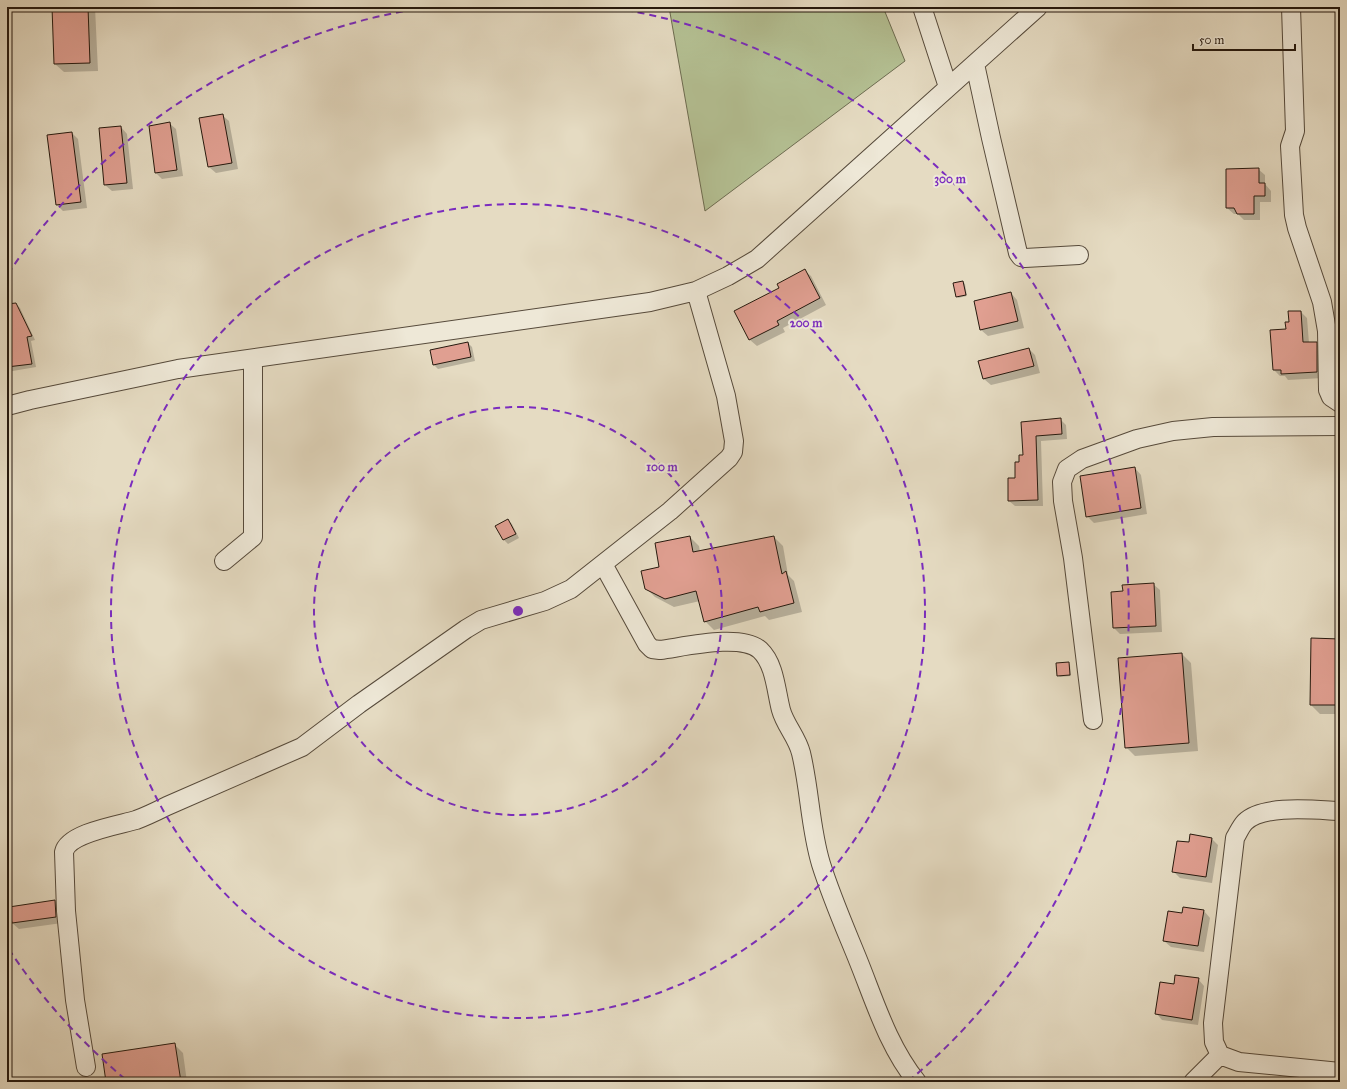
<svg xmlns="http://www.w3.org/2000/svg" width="1347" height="1089" font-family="'IM FELL Great Primer',serif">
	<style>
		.green { fill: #b4c093; stroke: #6d6c50 }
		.shadow { fill: #0003 }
		.building { fill: #e09f91; stroke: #26190e }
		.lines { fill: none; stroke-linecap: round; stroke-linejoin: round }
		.minor-casing { stroke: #564a3b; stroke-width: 20 }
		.minor { stroke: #eee8d7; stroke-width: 18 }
		.ring { fill: none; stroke: #7b2cbf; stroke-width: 2; stroke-dasharray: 7 5 }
		.centre { fill: #7b2cbf; stroke: #eee8d7; stroke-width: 2 }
		.ring-label { font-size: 12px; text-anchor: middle; font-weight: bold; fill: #7b2cbf; stroke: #eee8d7; stroke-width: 4; stroke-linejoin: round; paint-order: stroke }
	</style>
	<rect width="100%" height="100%" fill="#e5dbc2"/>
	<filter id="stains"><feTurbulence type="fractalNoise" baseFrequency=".005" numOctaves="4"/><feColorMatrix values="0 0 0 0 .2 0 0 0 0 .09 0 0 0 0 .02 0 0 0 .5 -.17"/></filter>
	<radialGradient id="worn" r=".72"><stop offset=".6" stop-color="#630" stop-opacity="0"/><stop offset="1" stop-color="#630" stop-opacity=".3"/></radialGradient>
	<path class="green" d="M669,7H883L905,61L705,211Z"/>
	<path class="shadow" d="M53,7H95L98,71L64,72L55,64Z
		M222,115L229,121L238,169L216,173L209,167L200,119Z
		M169,123L176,129L183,176L162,179L156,173L150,127Z
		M121,127L127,134L133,189L112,191L105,185Z
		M72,133L78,139L87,208L63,211L56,204Z
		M1258,169L1265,175V184L1271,191V202H1260V220H1244L1238,214H1234L1227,208Z
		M804,270L811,276L826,305L783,328L785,332L757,346L750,340L736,312L781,289Z
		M963,282L965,284L967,296L958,298L957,296Z
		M1011,293L1017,300L1024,328L988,336L981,330L975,302Z
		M16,304L20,308L35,340L31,341L36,367L7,372V305Z
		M1301,312L1307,318L1309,343H1316L1323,349V378L1288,380L1285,376H1280L1274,370L1287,330Z
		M468,343L472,347L475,361L438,369L434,365Z
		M1029,349L1035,355L1040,373L991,385L984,379L980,362Z
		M1060,419L1066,425L1067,439L1041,441L1043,506H1015L1009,501L1020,463L1025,456L1022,423Z
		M1135,468L1141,475L1147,514L1094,523L1087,516Z
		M508,520L512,524L519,538L508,544L504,540L496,526Z
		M690,537L699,546L700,552L774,537L783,546L788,575L794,581L802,612L769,620L765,616L714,630L705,621L700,601L674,607L655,597L646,588L661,568Z
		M1153,584L1160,590L1162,632L1120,634L1114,628L1124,592Z
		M1340,640V714H1320L1311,705Z
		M1182,654L1191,663L1198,751L1135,756L1126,747Z
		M1068,663L1070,665L1071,676L1060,677L1058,675Z
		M1211,838L1218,845L1212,883L1180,878L1173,871L1190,844Z
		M55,901L61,907L62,923L19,929L12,923Z
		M1204,911L1210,918L1204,952L1171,947L1164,941L1183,914Z
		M1198,979L1204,986L1198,1025L1162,1020L1156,1013L1175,985Z
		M174,1044L183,1053L187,1082H107Z"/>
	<path class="building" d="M52,7H88L90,63L54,64Z
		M223,114L232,163L208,167L199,118Z
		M170,122L177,170L155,173L149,126Z
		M121,126L127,183L104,185L99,128Z
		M72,132L81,202L56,205L47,135Z
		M1259,168V183H1265V196H1254V214H1237L1234,208H1226V169Z
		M805,269L820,298L777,321L779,325L749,340L734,311L779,288L777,284Z
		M963,281L966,295L956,297L953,283Z
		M1011,292L1018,321L980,330L974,301Z
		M16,303L32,336L27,337L32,364L7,367V304Z
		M1288,311H1301L1303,342H1317V372L1281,374V370H1273L1270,330L1286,329L1285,322H1289Z
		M468,342L471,357L433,365L430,350Z
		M1029,348L1034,366L983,379L978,361Z
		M1061,418L1062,434L1036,436L1038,500L1008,501V478H1015V462H1019V455H1023L1021,422Z
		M1135,467L1141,508L1086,517L1080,476Z
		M508,519L516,534L503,540L495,526Z
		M690,536L693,552L774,536L782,574L786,571L794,603L760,612L758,607L704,622L696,591L665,599L645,589L641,571L659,567L655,543Z
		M1154,583L1156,626L1113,628L1111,592L1123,591L1122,585Z
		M1311,638L1340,639V705H1310Z
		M1182,653L1189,743L1125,748L1118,658Z
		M1069,662L1070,675L1057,676L1056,663Z
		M1190,834L1212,838L1206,877L1172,872L1177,841L1189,842Z
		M55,900L56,917L12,923L9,907Z
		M1183,907L1204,910L1198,946L1163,941L1168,911L1182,913Z
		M1175,975L1199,978L1192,1020L1155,1014L1160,982L1174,984Z
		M175,1043L181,1082H106L102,1054Z"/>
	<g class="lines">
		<defs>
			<path id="minor" d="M922,7L948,87
				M1291,7L1295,131L1290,146L1294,215L1297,228L1322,302L1327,331L1328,390L1331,397L1340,403
				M975,64L991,138L1018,253L1021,257L1025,258L1079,255
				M7,406L30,400L178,369L650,302L696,291L728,276L757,259L1038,7
				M224,561L253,537V359
				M603,564L647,644L652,649L660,650C684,647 741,633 760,650C775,664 776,691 781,710C785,725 797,737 801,753C810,790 810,828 821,864C831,896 845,928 858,960C875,1002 888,1046 917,1082
				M1093,720L1073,558L1063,501L1062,482L1067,469L1082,459L1137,439L1173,431L1213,427L1340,426
				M1340,811C1316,810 1263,804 1245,822C1241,826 1238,833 1235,838L1213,1023L1214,1042L1220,1055L1239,1062L1340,1072
				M86,1067L75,1000L66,911L64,852C68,833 119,825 136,820C147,816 157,811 167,806L302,747L359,704L466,629L481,620L545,601L571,589L670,511L729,458L733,452L734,441L726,396L696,291
				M1193,1082L1220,1055"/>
		</defs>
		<use href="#minor" class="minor-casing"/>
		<use href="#minor" class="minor"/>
	</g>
	<g class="ring">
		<circle cx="518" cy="611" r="204"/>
		<circle cx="518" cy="611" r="407"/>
		<path d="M125 1079A611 611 0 0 1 8 948M8 274A611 611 0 0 1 422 8M614 8A611 611 0 0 1 911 1079"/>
	</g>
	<circle cx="518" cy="611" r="6" class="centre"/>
	<g class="ring-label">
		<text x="950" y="183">300 m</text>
		<text x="806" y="327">200 m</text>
		<text x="662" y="471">100 m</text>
	</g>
	<rect width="1347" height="1089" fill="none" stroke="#e5dbc2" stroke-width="24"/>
	<rect x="8" y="8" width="1331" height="1073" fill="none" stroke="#26190e" stroke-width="2"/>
	<rect x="12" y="12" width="1323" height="1065" fill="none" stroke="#26190e"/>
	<path d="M1193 44v6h102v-6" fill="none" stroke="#26190e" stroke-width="2"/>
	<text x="1199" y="44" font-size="12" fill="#26190e" stroke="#eee8d7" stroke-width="3" paint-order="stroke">50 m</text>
	<rect width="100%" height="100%" filter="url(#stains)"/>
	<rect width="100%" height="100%" fill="url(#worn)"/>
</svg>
